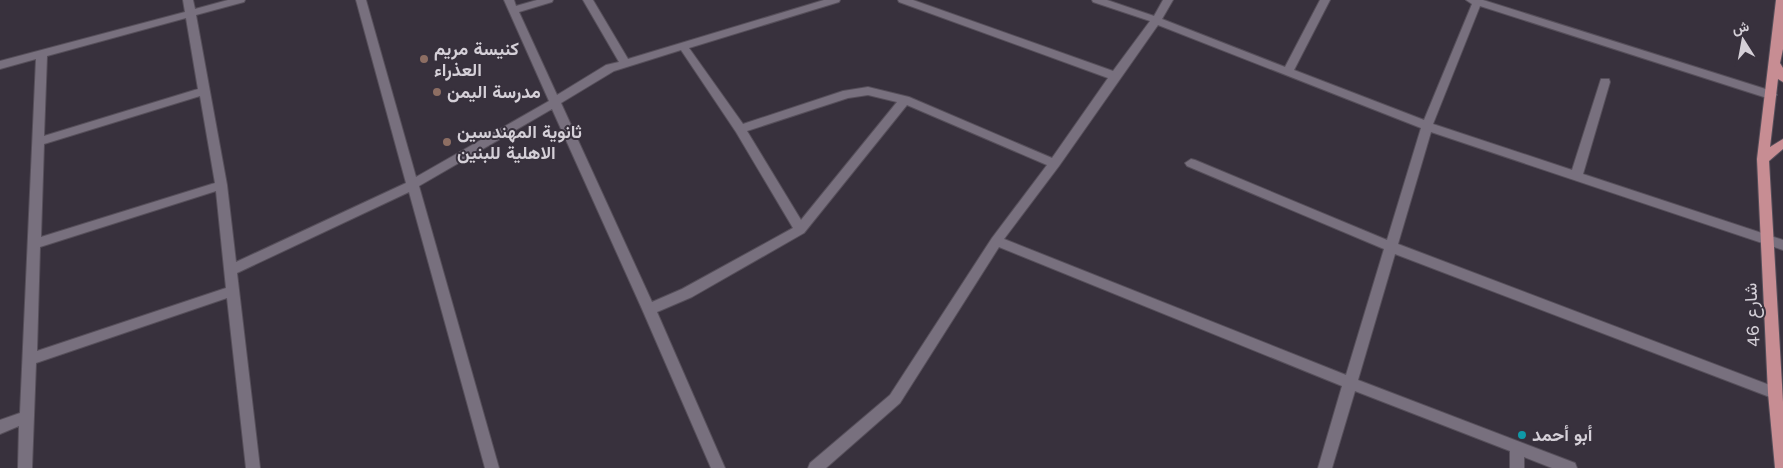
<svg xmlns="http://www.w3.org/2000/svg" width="1783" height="468" font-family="'Work Sans',Vazirmatn,sans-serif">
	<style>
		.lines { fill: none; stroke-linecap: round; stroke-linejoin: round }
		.minor-casing { stroke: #564f5a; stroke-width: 2 }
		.major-casing { stroke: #564f5a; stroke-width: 2 }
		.minor { fill: #78707e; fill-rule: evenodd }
		.major { fill: #c78d93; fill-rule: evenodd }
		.education-dot { fill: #8d6e63; stroke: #38313d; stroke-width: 2 }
		.culture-dot { fill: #0f9aa8; stroke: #38313d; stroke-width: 2 }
		.labels { text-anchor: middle; stroke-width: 4; stroke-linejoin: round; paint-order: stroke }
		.poi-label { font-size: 18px; font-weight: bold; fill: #d5d0d8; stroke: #38313d; text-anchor: start }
		.street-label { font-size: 18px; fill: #d5d0d8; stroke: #38313d }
	</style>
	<rect width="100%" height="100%" fill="#38313d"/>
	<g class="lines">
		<defs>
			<path id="minor" d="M183,0H193L195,9L228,0H245L244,2L196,15L227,185L236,262L406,183L356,0H366L416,177L549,101L504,0H514L516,6L537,0H553L552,2L519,12L557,95L606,65L619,62L583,0H593L628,59L824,0H840L839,2L689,48L743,124L843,91L868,87L909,97L1052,158L1108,78L899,2L898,0H913L1113,71L1150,21L1093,2L1092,0H1107L1154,16L1163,0H1173L1162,19L1285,67L1320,0H1330L1294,70L1424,120L1472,4L1466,0H1483L1775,92L1777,95L1771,99L1767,98L1480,6L1433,124L1572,170L1600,82L1601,79H1609L1610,82L1583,174L1783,240V250L1431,132L1398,244L1780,389L1782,393L1780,397L1775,399L1395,254L1358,380L1575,463L1577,468H1552L1524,457V468H1510V451L1355,391L1332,468H1318L1342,386L999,247L900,403L826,468H808L810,463L890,395L992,238L1047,165L907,105L804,233L692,297L657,312L725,468H711L642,309L552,109L419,186L499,468H485L409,192L237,273L260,468H246L227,298L36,363L32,468H18L19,426L0,434V420L20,413L36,59L0,69V61L185,12ZM186,18L198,89L44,136L47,56ZM1158,25L1421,128L1387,240L1195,160L1191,159L1185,163L1187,166L1384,249L1346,375L1004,239L1059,166ZM681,50L736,132L793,228L682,289L652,302L561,103L614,71ZM868,95L897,102L801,220L747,131L848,98ZM200,96L215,183L41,237L44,144ZM216,191L226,288L37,351L40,247Z"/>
			<path id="major" d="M1776,0H1783V49L1780,63L1783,68V82L1778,79L1770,147L1783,139V149L1769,161L1783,402V468H1775L1768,393L1757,159Z"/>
		</defs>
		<use href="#minor" class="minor-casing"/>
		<use href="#major" class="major-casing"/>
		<use href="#minor" class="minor"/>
		<use href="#major" class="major"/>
	</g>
	<g class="education-dot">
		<circle cx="424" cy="59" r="5"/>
		<circle cx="437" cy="92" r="5"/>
		<circle cx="447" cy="142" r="5"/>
	</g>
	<circle class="culture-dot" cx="1522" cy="435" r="5"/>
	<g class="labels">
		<g class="poi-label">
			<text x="434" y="55">كنيسة مريم<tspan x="434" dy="21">العذراء</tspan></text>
			<text x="447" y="98">مدرسة اليمن</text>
			<text x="457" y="138">ثانوية المهندسين<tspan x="457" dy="21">الاهلية للبنين</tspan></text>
			<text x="1532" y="441">أبو أحمد</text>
		</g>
		<g class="street-label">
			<text transform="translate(1752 315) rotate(-93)" y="6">شارع 46</text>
		</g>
	</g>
	<g transform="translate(1743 40) rotate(349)" stroke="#38313d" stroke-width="4" paint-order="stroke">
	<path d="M0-4L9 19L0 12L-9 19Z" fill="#d5d0d8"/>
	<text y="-8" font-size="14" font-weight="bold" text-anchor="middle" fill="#d5d0d8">ش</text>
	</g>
</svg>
